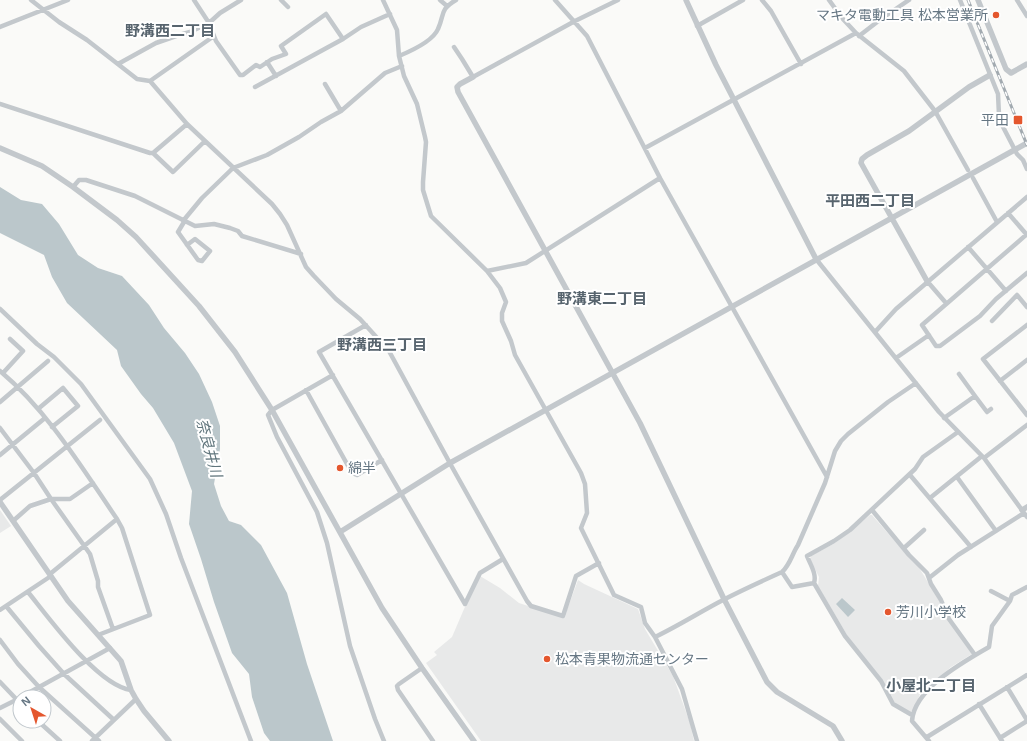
<svg xmlns="http://www.w3.org/2000/svg" width="1027" height="741" font-family="Arial,'Noto Sans JP',sans-serif">
	<style>
		.built { fill: #e8e9e9 }
		.water { fill: #bbc7cb }
		.lines { fill: none; stroke-linecap: round; stroke-linejoin: round }
		.minor { stroke: #c3c8cc; stroke-width: 4.5 }
		.tertiary { stroke: #c3c8cc; stroke-width: 5.5 }
		.rail-casing { stroke: #a2aab0; stroke-width: 3 }
		.rail { stroke: #fff; stroke-width: 1.5; stroke-dasharray: 4.5; stroke-linecap: butt }
		.poi-dot { fill: #e4572e; stroke: #fff; stroke-width: 1.5 }
		.labels { text-anchor: middle; stroke-width: 4; stroke-linejoin: round; paint-order: stroke }
		.poi-label { font-size: 14px; fill: #657683; stroke: #fff; text-anchor: start }
		.neighbourhood-label { font-size: 15px; font-weight: bold; fill: #57646e; stroke: #fff }
		.water-label { font-size: 15px; font-style: italic; fill: #60757c; stroke: #fff }
	</style>
	<rect width="100%" height="100%" fill="#fafaf8"/>
	<path class="built" d="M0,510L11,526L0,533Z
		M870,515H872L913,562L918,566L972,654L951,667L920,694L914,710L911,712H909L895,704L847,635L818,586L819,577L810,559L811,556L835,543Z
		M480,576L500,588L519,603L565,618L567,610L578,580L584,584L638,609L645,629L673,676L690,723L694,741H481L426,663L437,655L434,652L452,637L464,609Z"/>
	<path class="water" d="M0,187L21,200L42,204L59,224L78,255L98,268L122,276L149,305L164,328L185,353L199,374L212,402L220,426V449L214,484L221,506L229,521L241,525L261,545L287,593L307,664L333,741H270L264,733L252,697L249,674L232,653L214,602L201,559L189,524L192,491L174,443L153,408L141,394L121,366L117,350L67,303L52,277L44,255L0,233Z
		M842,598L855,610L848,617L836,604Z"/>
	<g class="lines">
		<path class="minor" d="M31,0L59,22L87,40L137,79L150,81L187,124L272,204L280,214L287,225L306,267L314,276L336,299L360,319L389,351L452,467L527,601L531,606L563,616L576,576L599,563
			M194,0L209,23L220,13L241,0
			M281,0L288,7
			M383,0L397,30L399,56L404,76L417,104L425,137L426,142L423,182V190L431,216L487,271L500,288L506,302L502,313V321L511,341L515,355L581,473L585,484L587,513L581,528L614,595L641,607L645,623L655,637L682,689L697,741
			M440,0L447,6
			M555,0L587,36L660,178L827,477
			M762,0L771,11L801,64
			M829,0L842,18L856,33L904,71L935,111L968,170
			M960,0L998,94L999,115L1001,123L1017,154L1023,160L1027,169
			M1017,0L1027,16
			M697,26L743,0
			M0,27L68,0
			M214,36L216,41L240,75H243L256,65L260,67L272,59L286,54L281,46L326,14L343,39L361,27L390,14
			M859,36L881,19L909,0
			M454,47L462,59L473,77L575,21L618,0
			M399,56C411,51 433,41 438,29C445,14 439,10 456,0
			M267,62L276,76
			M118,64L156,43L179,35L190,32L209,23L214,36L150,81
			M325,84L341,111
			M255,87L343,39
			M0,104L150,153H153L187,124
			M645,148L856,33
			M153,153L173,172L205,141
			M973,178L997,222
			M73,187L79,180H86L135,196L195,226L214,224L230,228L238,231L242,236L301,254
			M1008,213L1027,235
			M183,221L202,198L233,168L267,155L299,137L321,122L341,111L385,73L402,66
			M184,222L178,232L198,260L202,261L210,251L195,239L187,245
			M1026,235L922,325L936,346H940L980,316L996,299L1027,273
			M968,247L1006,291
			M816,259L939,412L984,458L1027,517
			M487,271L526,263L660,178
			M927,281L946,303
			M0,309L37,344L54,357L81,384L150,479L166,514L181,558L251,741
			M992,321L1017,295L1027,307
			M366,325L319,352L465,604
			M1027,325L983,359L1027,415
			M875,332L896,309L1027,197
			M896,358L929,335
			M0,371C48,411 82,468 117,519L122,528L150,615L98,635
			M3,373L23,351L10,339
			M333,375L272,410L268,415L277,437L317,512L327,543L350,646L375,719L384,741
			M1000,381L1027,360
			M306,390L352,473L357,475L382,460
			M975,396L987,412L991,409
			M0,402L48,361
			M38,409L63,388L78,406L52,427
			M944,418L975,396L959,374
			M0,428L34,473L51,499L90,554L98,581V587L113,629
			M0,455L45,418
			M984,458L1027,425
			M910,475L971,547
			M957,477L996,531
			M930,498L982,456
			M0,500L100,420
			M872,510L909,555L927,573L931,584L941,600L949,619L975,655
			M13,521L30,506L51,499H70L93,483
			M904,548L924,530
			M782,572L792,587L814,583
			M50,574L117,519
			M929,578L958,555L1024,513
			M991,591L1010,601
			M28,592C49,618 98,686 131,690
			M465,604L480,573L503,559
			M6,606L39,646L64,674L114,720
			M0,610L51,576
			M655,637C678,626 700,612 723,600C742,590 762,581 782,572C790,565 792,554 798,545L825,483L835,451L841,441L848,434L888,402L916,383
			M0,640L18,664L39,687L99,741
			M422,668L399,684L397,686L398,690L433,741
			M0,682L20,703
			M1007,687L1027,720
			M21,697L110,648
			M979,704L1002,741
			M0,708L18,699
			M912,715L893,704L881,681L845,636L814,583C817,574 810,564 807,556L834,541L850,530L915,469L923,457L958,432
			M0,719L22,741
			M38,721L60,741
			M927,737L1027,675
			M1000,738L1027,721
			M92,741L136,699
			M929,741L912,721C914,689 963,662 989,647L992,626L1010,601L1012,595L1027,587"/>
		<path class="tertiary" d="M686,0L716,65L816,259
			M978,0L1006,69L1011,73L1027,64
			M473,77L460,84L457,87L458,92L640,423L724,599L767,682L777,692L833,726L842,741
			M0,148L42,166L73,187L117,220L136,237L199,306L235,352L272,410L382,608L422,668L474,741
			M927,281L861,163L862,159L867,155L909,131L969,87L990,75
			M0,502L68,601L121,661L131,690L136,699L144,711L169,741
			M1022,510L1027,507
			M340,532L450,463L1027,143"/>
		<defs>
			<path id="rail" d="M968,0L1027,145"/>
		</defs>
		<use href="#rail" class="rail-casing"/>
		<use href="#rail" class="rail"/>
	</g>
	<g class="poi-dot">
		<circle cx="996" cy="15" r="4"/>
		<rect x="1013" y="115" width="10" height="10" rx="2"/>
		<circle cx="340" cy="468" r="4"/>
		<circle cx="888" cy="612" r="4"/>
		<circle cx="547" cy="659" r="4"/>
	</g>
	<g class="labels">
		<g class="poi-label">
			<text x="988" y="20" text-anchor="end">マキタ電動工具 松本営業所</text>
			<text x="1009" y="125" text-anchor="end">平田</text>
			<text x="348" y="473">綿半</text>
			<text x="896" y="617">芳川小学校</text>
			<text x="555" y="664">松本青果物流通センター</text>
		</g>
		<g class="neighbourhood-label">
			<text x="170" y="36">野溝西二丁目</text>
			<text x="870" y="206">平田西二丁目</text>
			<text x="602" y="304">野溝東二丁目</text>
			<text x="382" y="350">野溝西三丁目</text>
			<text x="931" y="691">小屋北二丁目</text>
		</g>
		<g class="water-label">
			<text transform="translate(209 448) rotate(75)" y="5">奈良井川</text>
		</g>
	</g>
	<g transform="translate(32 709) rotate(321)"><circle r="19" fill="#ffffff" stroke="#c1c8cd"/>
	<path d="M0-3L7 15L0 10L-7 15Z" fill="#e4572e"/>
	<text y="-6" font-size="11" font-weight="bold" text-anchor="middle" fill="#657683">N</text>
	</g>
</svg>
